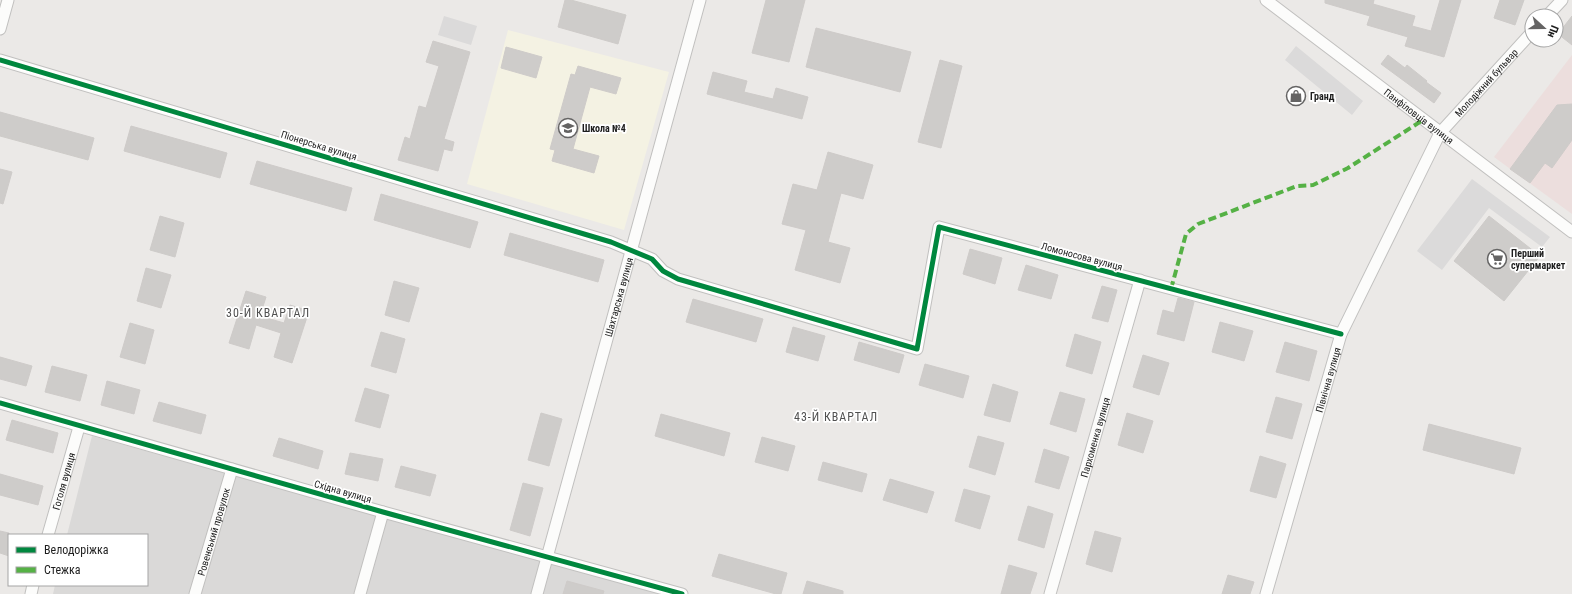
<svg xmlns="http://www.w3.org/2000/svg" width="1572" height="594" font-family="'Roboto Condensed',sans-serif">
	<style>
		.residential { fill: #dad9d8 }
		.commercial { fill: #ecdedd }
		.education { fill: #f4f2e3 }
		.parking { fill: #dbdada }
		.building { fill: #ceccca; stroke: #cecbc9 }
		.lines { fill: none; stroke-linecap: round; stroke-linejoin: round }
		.street-casing { stroke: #c1c0bf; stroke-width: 13 }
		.street { stroke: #fcfcfb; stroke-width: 11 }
		.quiet { stroke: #55b145; stroke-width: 4; stroke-dasharray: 8 4; stroke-linecap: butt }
		.cycleway-casing { stroke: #fff; stroke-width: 8 }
		.cycleway { stroke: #00873e; stroke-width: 5 }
		.labels { text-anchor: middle; stroke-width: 3.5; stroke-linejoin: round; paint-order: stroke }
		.street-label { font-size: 10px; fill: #1d1d1d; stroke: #fff }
		.poi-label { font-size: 10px; font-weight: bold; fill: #1d1d1d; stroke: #fff; text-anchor: start }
		.quarter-label { font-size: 12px; letter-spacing: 1px; fill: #505050; stroke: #fff }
	</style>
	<rect width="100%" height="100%" fill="#ebe9e7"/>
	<path class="residential" d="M92,436L659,594H53L55,585H147V535H67Z"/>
	<path class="commercial" d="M1572,55V214L1494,157Z"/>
	<path class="education" d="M508,30L669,72L624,230L467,184Z"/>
	<path class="parking" d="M444,16L477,26L471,45L438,35Z
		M1296,46L1363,101L1352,115L1285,60Z
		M1472,179L1550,237L1542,247L1489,208L1442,270L1417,251Z"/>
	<path class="building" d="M565,0H571L626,15L618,44L558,27Z
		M766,0H805L789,62L752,53Z
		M1325,0H1374L1373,4L1415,16L1412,26L1431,31L1440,0H1461L1444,57L1405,46L1408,37L1367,25L1370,16L1325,3Z
		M1500,0H1524L1515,25L1494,18Z
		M1572,16V45L1558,34Z
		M816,28L911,52L900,92L806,67Z
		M433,41L470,52L444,139L454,142L452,151L444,149L438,171L398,160L405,137L410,139L419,106L426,108L439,66L426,62Z
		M506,47L542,57L536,78L501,68Z
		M1388,55L1405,68L1407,65L1427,81L1426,82L1441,93L1434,103L1381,64Z
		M940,60L962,66L941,148L918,142Z
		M578,66L621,78L616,94L590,87L573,149L599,156L594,173L552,161L555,150L550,149L571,74L575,75Z
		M713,72L747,81L744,92L773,99L776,88L808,97L802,119L707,94Z
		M1572,104V140L1552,168L1545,163L1530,183L1510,169L1557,105Z
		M0,112L94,138L88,160L0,136Z
		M131,126L227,153L220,178L124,151Z
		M828,152L873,165L863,199L841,193L828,242L850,248L840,283L795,270L806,230L782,224L793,184L817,190Z
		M257,161L352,188L346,211L250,184Z
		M0,169L12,172L3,204L0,203Z
		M381,194L478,222L470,248L374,220Z
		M160,216L184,223L175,257L150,250Z
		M1489,216L1540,256L1504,301L1454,261Z
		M510,233L604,260L598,282L504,255Z
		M970,249L1002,258L995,284L963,274Z
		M1026,265L1058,275L1051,299L1018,290Z
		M146,268L171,275L161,308L137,301Z
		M394,281L419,288L409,322L385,315Z
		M1102,286L1117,290L1108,322L1092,318Z
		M246,291L266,297L260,316L284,323L290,305L309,311L292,363L274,357L281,333L256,325L249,349L229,343Z
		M1178,298L1194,302L1184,341L1157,334L1163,310L1174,313Z
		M693,299L763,319L756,342L686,322Z
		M1220,322L1253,331L1244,361L1212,352Z
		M130,323L154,330L145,364L120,357Z
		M793,327L825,336L818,361L786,352Z
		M381,332L405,339L396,373L371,366Z
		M1075,334L1101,342L1092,374L1066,366Z
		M859,342L904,355L899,373L854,360Z
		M1285,342L1317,351L1309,381L1276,372Z
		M1143,355L1169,363L1159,395L1133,387Z
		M0,357L32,366L26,386L0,379Z
		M925,364L969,376L963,398L919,385Z
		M52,366L87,375L80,401L45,392Z
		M107,381L140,390L134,414L101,405Z
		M993,384L1018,392L1010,422L984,415Z
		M365,388L389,395L380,428L355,421Z
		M1060,392L1085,399L1076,432L1050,424Z
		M1276,397L1302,404L1292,439L1266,432Z
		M159,402L206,415L201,434L153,421Z
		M541,413L562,419L549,466L528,460Z
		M1127,413L1153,421L1143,453L1118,445Z
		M661,414L730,433L724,456L655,436Z
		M12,420L58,433L53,453L6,440Z
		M1429,424L1521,448L1514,474L1423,450Z
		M978,436L1004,443L995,475L969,467Z
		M762,437L795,446L788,471L755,462Z
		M279,438L323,451L318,469L273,456Z
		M1044,449L1069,457L1059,489L1035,482Z
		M350,453L383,459L378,481L345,474Z
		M1260,456L1286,464L1276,498L1250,491Z
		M823,462L867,474L862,492L818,480Z
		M401,466L436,475L430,496L395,487Z
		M0,474L43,486L38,505L0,495Z
		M890,479L934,492L927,513L883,500Z
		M523,483L543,488L530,536L510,530Z
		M964,489L990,496L980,529L955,521Z
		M1028,506L1053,514L1044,548L1018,540Z
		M0,531L9,533V556L0,553Z
		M1095,531L1121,538L1112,572L1086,564Z
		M719,554L787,573L781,594H776L712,576Z
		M1009,565L1037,573L1030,594H1001Z
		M1228,575L1254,582L1250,594H1222Z
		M567,581L604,591L603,594H563Z
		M807,581L843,591V594H803Z"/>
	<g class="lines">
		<defs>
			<g id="street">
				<path id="s1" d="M1266,0L1572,232"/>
				<path d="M1547,16L1562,0"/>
				<path d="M0,29L8,0"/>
				<path d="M0,60L611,242L652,259L663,271L678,279L917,349L939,227L1341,334"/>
				<path d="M0,403L383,512L682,594"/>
				<path id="s2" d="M48,535L79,427"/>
				<path d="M31,594L33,585"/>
				<path id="s3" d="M195,594L232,469"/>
				<path d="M360,594L383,512"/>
				<path id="s4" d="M537,594L700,0"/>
				<path id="s5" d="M1050,594L1140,280"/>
				<path id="s6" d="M1266,594L1341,334L1440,133L1532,32"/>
			</g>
		</defs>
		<use href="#street" class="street-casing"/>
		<use href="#street" class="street"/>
		<path class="quiet" d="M1171,289L1186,234L1198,224L1297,186L1313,185L1348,168L1423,120"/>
		<defs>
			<path id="cycleway" d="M0,60L611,242L652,259L663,271L678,279L917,349L939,227L1341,334
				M0,403L383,512L682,594"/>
		</defs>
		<use href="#cycleway" class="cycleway-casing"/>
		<use href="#cycleway" class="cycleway"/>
	</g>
	<defs>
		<symbol id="shop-ring" viewBox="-11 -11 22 22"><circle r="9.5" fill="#fff" stroke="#656464" stroke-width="1.5"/><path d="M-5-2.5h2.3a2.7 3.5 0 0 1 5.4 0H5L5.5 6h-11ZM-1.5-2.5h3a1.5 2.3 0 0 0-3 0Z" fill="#656464"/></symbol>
		<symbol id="school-ring" viewBox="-11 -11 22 22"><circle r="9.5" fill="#fff" stroke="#656464" stroke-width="1.5"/><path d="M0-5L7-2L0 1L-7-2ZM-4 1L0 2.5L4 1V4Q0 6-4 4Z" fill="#656464"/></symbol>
		<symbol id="supermarket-ring" viewBox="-11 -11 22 22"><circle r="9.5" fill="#fff" stroke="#656464" stroke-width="1.5"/><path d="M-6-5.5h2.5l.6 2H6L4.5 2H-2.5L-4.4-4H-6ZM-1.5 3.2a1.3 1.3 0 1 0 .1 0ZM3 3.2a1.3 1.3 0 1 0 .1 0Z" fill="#656464"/></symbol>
	</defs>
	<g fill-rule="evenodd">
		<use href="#shop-ring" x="1285" y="85" width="22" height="22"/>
		<use href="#school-ring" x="557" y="117" width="22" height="22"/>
		<use href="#supermarket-ring" x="1486" y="248" width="22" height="22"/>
	</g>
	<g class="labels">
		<g class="street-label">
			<text dy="4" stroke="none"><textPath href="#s6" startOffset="563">Молодіжний бульвар</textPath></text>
			<text dy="4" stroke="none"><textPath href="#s1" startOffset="192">Панфіловців вулиця</textPath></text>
			<text transform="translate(319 145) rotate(17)" y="4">Піонерська вулиця</text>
			<text transform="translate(1082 256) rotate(15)" y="4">Ломоносова вулиця</text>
			<text dy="4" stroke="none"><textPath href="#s4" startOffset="308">Шахтарська вулиця</textPath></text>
			<text dy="4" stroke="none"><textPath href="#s6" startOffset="223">Північна вулиця</textPath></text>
			<text dy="4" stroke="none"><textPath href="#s5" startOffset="163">Пархоменка вулиця</textPath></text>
			<text dy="4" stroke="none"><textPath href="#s2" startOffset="56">Гоголя вулиця</textPath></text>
			<text transform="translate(343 491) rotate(16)" y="4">Східна вулиця</text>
			<text dy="4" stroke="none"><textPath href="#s3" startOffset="65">Ровенський провулок</textPath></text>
		</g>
		<g class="poi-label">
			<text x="1310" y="100">Гранд</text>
			<text x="582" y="132">Школа №4</text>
			<text x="1511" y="257">Перший<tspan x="1511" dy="12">супермаркет</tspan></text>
		</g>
		<g class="quarter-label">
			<text x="268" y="317">30-Й КВАРТАЛ</text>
			<text x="836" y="421">43-Й КВАРТАЛ</text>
		</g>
	</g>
	<rect x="8" y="534" width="140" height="52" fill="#ffffff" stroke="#a5a5a5"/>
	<rect x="16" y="547" width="20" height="6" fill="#00873e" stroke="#a5a5a5"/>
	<text x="44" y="554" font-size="12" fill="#1d1d1d">Велодоріжка</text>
	<rect x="16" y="567" width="20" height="6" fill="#55b145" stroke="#a5a5a5"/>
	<text x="44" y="574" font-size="12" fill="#1d1d1d">Стежка</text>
	<g transform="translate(1544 28) rotate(111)"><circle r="19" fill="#ffffff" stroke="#a5a5a5"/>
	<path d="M0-3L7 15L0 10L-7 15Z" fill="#656464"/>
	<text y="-6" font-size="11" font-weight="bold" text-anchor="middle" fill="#1d1d1d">Пн</text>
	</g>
</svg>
